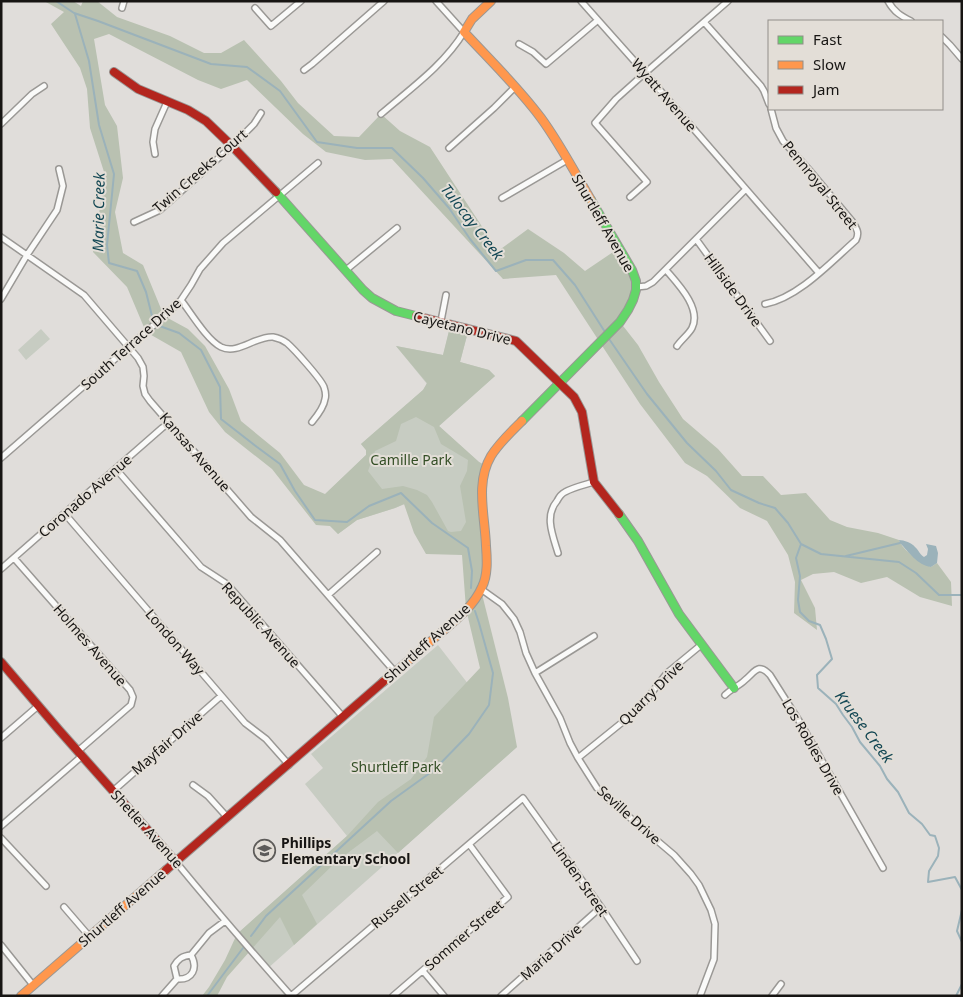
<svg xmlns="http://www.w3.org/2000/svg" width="963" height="997" font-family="'Noto Sans',sans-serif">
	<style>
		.green { fill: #c7ccc2 }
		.forest { fill: #b9c1b1; fill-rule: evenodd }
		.water { fill: #9bb2ba }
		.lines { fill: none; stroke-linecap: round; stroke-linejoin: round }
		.stream { stroke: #9bb2ba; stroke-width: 2 }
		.street-casing { stroke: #9a9895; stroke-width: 8 }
		.fast-casing { stroke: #9a9895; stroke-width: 10 }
		.slow-casing { stroke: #9a9895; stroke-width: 10 }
		.jam-casing { stroke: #9a9895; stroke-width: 10 }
		.street { stroke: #fafaf9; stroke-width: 5 }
		.fast { stroke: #63d668; stroke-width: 8 }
		.slow { stroke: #ff974d; stroke-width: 8 }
		.jam { stroke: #b3261e; stroke-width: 8 }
		.labels { text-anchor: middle; stroke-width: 4; stroke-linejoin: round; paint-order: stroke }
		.street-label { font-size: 14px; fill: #171513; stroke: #e3ded7 }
		.park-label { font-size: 14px; fill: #334e25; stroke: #e3ded7 }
		.poi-label { font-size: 14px; font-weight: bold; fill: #171513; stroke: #e3ded7; text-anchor: start }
		.water-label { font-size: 15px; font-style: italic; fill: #134754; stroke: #e3ded7 }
	</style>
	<rect width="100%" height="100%" fill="#e0ddda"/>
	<path class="green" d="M451,323L469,328L460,362L489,370L495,376L439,426L479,462L486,466L485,527L451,538L405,504L395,508L357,520L338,534L312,507L366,455V450L361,444L423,390L427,384L396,346L443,355Z
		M41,329L50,339L26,360L18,350Z
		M438,645L517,747L267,969L237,934L347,836L305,784L323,768L311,754Z"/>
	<path class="forest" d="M44,1H73L81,6L83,1H97L117,17L170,36L204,53H221L244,40L281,81L298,103L334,136L359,137L381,114L400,131L430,147L498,251L528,229L564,253L585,271L619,248L637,287L620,322L638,345L659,382L683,419L718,449L742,476H763L781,495L806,493L830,520L847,527L878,533L899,540C903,551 921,562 931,567L937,563L951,582L952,606L920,597L887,577L861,583L834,572L813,574L801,580L815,608L817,630L794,613L795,582L788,555L767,521L740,508L707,476L685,463L640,404L556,275L503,279L392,159L365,160L326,152L303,134L247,80L221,89L198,80L109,34L94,39L105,105L117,126L123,178L115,212L123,253L143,265L164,316L188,329L205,346L229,389L241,421L280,453L304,485L325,494L366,455V450L361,444L423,390L427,383L396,346L443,355L451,323L469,328L460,362L489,370L495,376L439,426L479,462L486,466L483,480L486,557L481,590L508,698L517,747L398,853L377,831L337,861L302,895L317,924L294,945L280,917L227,977L217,996H202L209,987L225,960L237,934L347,836L378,802L411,779L427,757L434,717L480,668L466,609L462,555L426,554L414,533L404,504L395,508L357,520L338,534L330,526L316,525L272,469L225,432L209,412L181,352L146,332L127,287L93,252L105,175L90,128L87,89L80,68L51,24L64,12ZM416,417L434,427L441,444L468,460L467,471L460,486L466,522L461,531L451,532L448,531L432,502L427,495L417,490L403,486L382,489L368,471L375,451L396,441L401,424Z"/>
	<path class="water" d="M899,540C904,540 912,543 915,547C919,550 919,554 924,557L927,555L928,549L926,544L936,546L938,553L937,563L931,567C917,565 909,552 900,543Z"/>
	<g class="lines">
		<path class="stream" d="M56,1L74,13L98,21L211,64L247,67L280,91L317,142L357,148H392L423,178L449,208L470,239L496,271L526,260H553L575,285L605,332
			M75,14L89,61L99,125L114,174L107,245L109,263L137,271L146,292L154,324L179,333L201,350L220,387L221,419L257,447L280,464L295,491L315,520L347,522L369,506L401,493L432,523L468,548L472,571L471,588
			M607,336L647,394L687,443L716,471L731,490L759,503L775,508L788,523L801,544L821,554L899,562L916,573L939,595H962
			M801,544L796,558L800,576L798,600L800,612L809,621L820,625L826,639L832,659L817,675L818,688L836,704L843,715L852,727L860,742L880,766L887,779L898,792L909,813L922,824L930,835L935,836L939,848L938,856L929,871L928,882L955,877L962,890
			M846,556L900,543
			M962,910L957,931L962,942
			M251,936L266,916L391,801L434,770L469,734L489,705L493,673L479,623L475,611
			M207,996L243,948
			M956,996L962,984"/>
		<defs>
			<path id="street" d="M581,1L645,73L819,273
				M888,1C894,12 901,16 911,21
				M122,8L124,1
				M255,8L271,26L301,1
				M704,22L761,86L764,91L769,104
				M942,37L950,45L962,59
				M519,44L533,52L546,64L598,20
				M304,70L312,64L384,1
				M381,114C410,89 444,65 464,32L436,1
				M1,124L32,94L44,86
				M449,148L494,108L515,87
				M155,154L153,142L155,129L167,102
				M630,197L647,182L595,123L616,99L645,73L728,1
				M502,198L567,160
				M134,222L160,210L232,146L254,124L261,113
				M1,237L84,295L138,358L143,367L144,376L143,386L145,394L150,401L251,517L280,540L395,672
				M696,239L770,341
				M346,270L397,228
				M666,270C677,283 702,308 692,328C689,334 681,340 677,346
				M637,287L646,286L653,282L746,189
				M1,299L27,255L57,210L63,186L59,169
				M181,300C191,313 207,340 221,347C238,355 255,336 273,337C278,338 283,340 287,343C294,349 321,379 324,387C325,390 326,396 325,399C324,407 317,416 312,422
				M765,304C798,298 831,262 856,240C860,232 856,228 852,221L811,172L783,141L776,128L771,109
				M441,321L446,295
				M1,458L170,311L181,300L191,285L200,269L223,243L318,163
				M116,469L201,567L227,584L343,717
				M65,514L245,723L266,739L289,765
				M558,553C553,536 544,516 557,501C559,497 561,494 565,492C574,487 584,485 594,482
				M14,558L130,690L133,697L131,705L78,751
				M1,569L162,428L169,423
				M481,589L502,604L514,619L520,632L526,653L535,673L560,718L570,743L578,758L597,788L608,799L674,855L691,874L699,885L711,910L715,924L714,959L700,996
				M328,595L377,552
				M535,673L594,636
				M725,695C731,689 739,686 745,680C755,672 758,662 770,675L801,724L883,868
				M1,738L38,706
				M578,758L635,712L644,703L656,687L667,673L701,645
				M193,785L208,796L227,817
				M113,791L221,696
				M1,826L82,756
				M1,838L46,886
				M176,862C213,907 252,952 291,996
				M64,907L89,936
				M1,945L33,985
				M423,971L444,996
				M177,979L174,966C178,959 182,956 191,955L209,933L225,921
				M162,996L177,979C193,980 198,968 191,955
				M291,996L523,798L601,907L637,961
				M393,996L508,897L469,844
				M501,996L601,907
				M772,996L781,984"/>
			<path id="fast" d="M276,192L363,290L372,298L396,311L416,316
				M522,421L620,322L628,310L633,300L636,290V281L632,270L591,200
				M619,514L638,541L679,614L734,688"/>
			<path id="slow" d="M491,1L472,19L464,32C490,60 518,87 541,118C560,144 575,173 591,200
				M383,682C399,669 414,656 430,642C447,627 473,609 482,587C488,575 487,559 486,546C485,516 475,483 491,456C499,443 511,432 522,421
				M21,996L166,870"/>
			<path id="jam" d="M114,72L138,89L188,110L206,121L232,146L276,192
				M416,316L516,341L574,397L582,412L594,482L619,514
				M1,662L59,730L176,862
				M166,870L383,682"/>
		</defs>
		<use href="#street" class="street-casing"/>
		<use href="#fast" class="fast-casing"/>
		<use href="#slow" class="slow-casing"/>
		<use href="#jam" class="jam-casing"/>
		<use href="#street" class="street"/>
		<use href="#fast" class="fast"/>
		<use href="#slow" class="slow"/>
		<use href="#jam" class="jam"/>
	</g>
	<defs>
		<symbol id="school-ring" viewBox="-11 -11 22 22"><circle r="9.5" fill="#e3ded7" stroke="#5d5b59" stroke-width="1.5"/><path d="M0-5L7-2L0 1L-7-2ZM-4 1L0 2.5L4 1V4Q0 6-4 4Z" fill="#5d5b59"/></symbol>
	</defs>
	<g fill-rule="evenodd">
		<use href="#school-ring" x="252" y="838" width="25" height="25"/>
	</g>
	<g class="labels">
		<g class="street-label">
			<text transform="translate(664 95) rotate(49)" y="5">Wyatt Avenue</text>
			<text transform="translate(200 171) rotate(-41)" y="5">Twin Creeks Court</text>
			<text transform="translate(820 185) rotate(51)" y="5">Pennroyal Street</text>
			<text transform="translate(603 223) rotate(60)" y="5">Shurtleff Avenue</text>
			<text transform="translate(733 290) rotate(54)" y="5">Hillside Drive</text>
			<text transform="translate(462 328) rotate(14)" y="5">Cayetano Drive</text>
			<text transform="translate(131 344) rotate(-42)" y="5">South Terrace Drive</text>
			<text transform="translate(195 452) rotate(49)" y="5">Kansas Avenue</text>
			<text transform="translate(85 496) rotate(-41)" y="5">Coronado Avenue</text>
			<text transform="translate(261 625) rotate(48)" y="5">Republic Avenue</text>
			<text transform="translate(175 642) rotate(49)" y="5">London Way</text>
			<text transform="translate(427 643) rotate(-42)" y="5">Shurtleff Avenue</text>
			<text transform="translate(90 645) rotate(49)" y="5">Holmes Avenue</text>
			<text transform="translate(651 693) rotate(-45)" y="5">Quarry Drive</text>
			<text transform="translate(167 743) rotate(-41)" y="5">Mayfair Drive</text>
			<text transform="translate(813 747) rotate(60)" y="5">Los Robles Drive</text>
			<text transform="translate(629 815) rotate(42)" y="5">Seville Drive</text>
			<text transform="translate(147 829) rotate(48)" y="5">Shetler Avenue</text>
			<text transform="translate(580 879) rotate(55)" y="5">Linden Street</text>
			<text transform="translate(407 897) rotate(-40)" y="5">Russell Street</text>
			<text transform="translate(122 908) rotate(-41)" y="5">Shurtleff Avenue</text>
			<text transform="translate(464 935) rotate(-41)" y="5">Sommer Street</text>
			<text transform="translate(551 952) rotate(-42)" y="5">Maria Drive</text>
		</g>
		<g class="park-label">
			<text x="411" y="465">Camille Park</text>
			<text x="396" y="772">Shurtleff Park</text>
		</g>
		<g class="poi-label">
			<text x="281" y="848">Phillips<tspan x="281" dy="16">Elementary School</tspan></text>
		</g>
		<g class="water-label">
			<text transform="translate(99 212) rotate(-89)" y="5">Marie Creek</text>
			<text transform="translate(472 222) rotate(52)" y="5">Tulocay Creek</text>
			<text transform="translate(864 727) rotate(53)" y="5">Kruese Creek</text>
		</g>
	</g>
	<rect width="963" height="997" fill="none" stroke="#171513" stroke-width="5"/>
	<rect x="768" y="20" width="175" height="90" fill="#e3ded7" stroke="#918e89"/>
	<rect x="778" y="36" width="25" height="8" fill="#63d668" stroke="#918e89"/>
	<text x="813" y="45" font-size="15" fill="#171513">Fast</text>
	<rect x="778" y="61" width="25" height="8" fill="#ff974d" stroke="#918e89"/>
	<text x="813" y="70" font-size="15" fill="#171513">Slow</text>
	<rect x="778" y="86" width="25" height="8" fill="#b3261e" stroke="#918e89"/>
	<text x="813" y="95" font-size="15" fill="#171513">Jam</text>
</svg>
